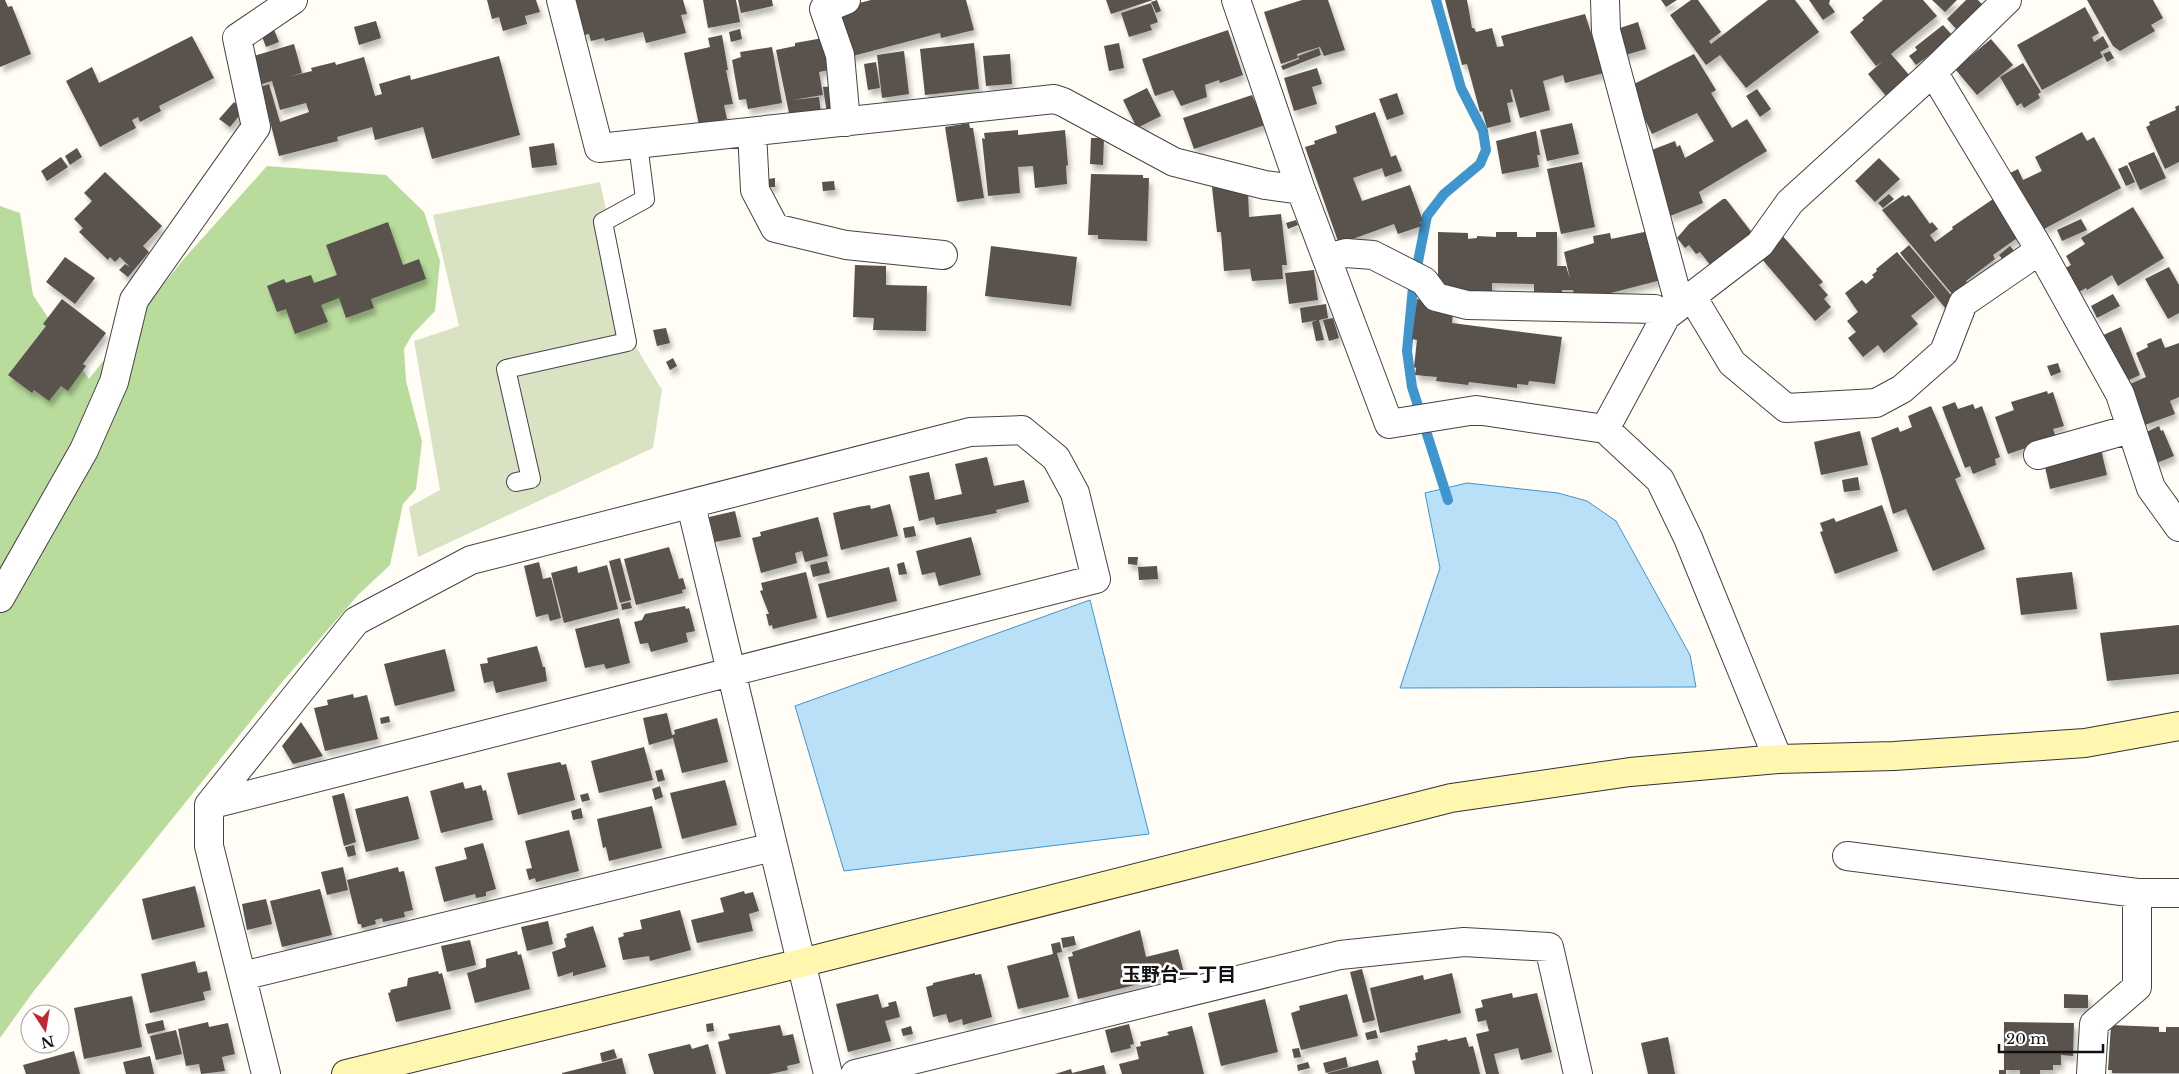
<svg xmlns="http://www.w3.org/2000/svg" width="2179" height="1074" font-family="'Libre Baskerville','Noto Sans JP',serif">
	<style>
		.forest { fill: #b9dc9c }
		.cemetery { fill: #d9e3c4 }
		.water { fill: #b9e0f7; stroke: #3f96cf }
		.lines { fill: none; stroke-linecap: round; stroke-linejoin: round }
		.stream { stroke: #3f96cf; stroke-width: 10 }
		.building { fill: #5a524d; filter: url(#shadow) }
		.lane-casing { stroke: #444; stroke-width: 20 }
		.street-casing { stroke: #444; stroke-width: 30 }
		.secondary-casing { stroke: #333; stroke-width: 30 }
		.lane { stroke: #fff; stroke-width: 18 }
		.street { stroke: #fff; stroke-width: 28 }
		.secondary { stroke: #fff6b0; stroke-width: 28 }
		.labels { text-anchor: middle; stroke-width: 5; stroke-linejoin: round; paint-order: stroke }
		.neighbourhood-label { font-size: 19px; font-weight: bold; fill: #111; stroke: #fff }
	</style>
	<defs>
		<filter id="shadow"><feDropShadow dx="3" dy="5.5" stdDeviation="2.5" flood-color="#0004"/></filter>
	</defs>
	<rect width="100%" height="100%" fill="#fffdf5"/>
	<path class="forest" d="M267,166L386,175L424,212L440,261L435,311L412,335L404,349L406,381L422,442L416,489L403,504L390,565L358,595L283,681L33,992L0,1038V206L20,213L33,295L89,379L182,261Z"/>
	<path class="cemetery" d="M600,182L636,347L662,390L653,448L418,557L409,507L440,490L414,341L459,326L433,215Z"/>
	<path class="water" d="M1467,483L1558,493L1587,501L1616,521L1690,655L1696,687L1400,688L1440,568L1425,493Z
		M1090,600L1149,834L844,871L795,706Z"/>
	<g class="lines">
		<path class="stream" d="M1436,0L1461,88L1483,131L1486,150L1480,164L1444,194L1427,216L1413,287L1407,351L1412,387L1448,500"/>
	</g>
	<path class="building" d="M0,0H5L8,7L12,6L31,54L0,67Z
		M487,0H536L540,12L525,16L527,24L503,31L499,17L492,19Z
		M572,0H683L687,14L681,15L686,33L646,43L643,32L605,41L604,38L591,41L589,34L584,35L579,13L576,14Z
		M703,0H736L740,22L708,28Z
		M738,0H772L773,6L741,13Z
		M871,0H966L974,30L941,38L940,33L849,57L836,9Z
		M1106,0H1153L1111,14Z
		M1157,0L1161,11L1156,13L1151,2Z
		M1302,0H1328L1345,50L1324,56L1320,47L1297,54L1298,58L1281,64L1264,12Z
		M1445,0H1467L1472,28H1474L1476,32L1492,28L1497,47L1504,46L1501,36L1585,14L1604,73L1565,83L1563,75L1543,81L1550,110L1520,118L1512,89L1510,90L1513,102L1507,103L1511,122L1487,128L1482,111L1480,112L1467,64L1462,65Z
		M1661,0H1677L1666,7Z
		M1691,0H1698L1721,32L1709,41L1711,44L1768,0H1795L1819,32L1746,88L1720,55L1706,65L1670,15Z
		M1809,0H1830L1829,4L1835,12L1823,20Z
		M1883,0H1923L1937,16L1891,54L1910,76L1886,96L1868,74L1883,61L1876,66L1850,32L1864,20L1862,18Z
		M1932,0H1957L1945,12Z
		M1966,0H1978L1985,7L1959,32L1947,19Z
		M2087,0H2153L2163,18L2151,25L2155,31L2120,51L2113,46Z
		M1151,3L1158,22L1150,25L1152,30L1129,37L1121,13Z
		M2085,7L2099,33L2092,37L2094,42L2103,36L2109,47L2100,52L2103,57L2042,90L2017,45Z
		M376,21L381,38L359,45L354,27Z
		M1638,22L1646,49L1622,56L1614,30Z
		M1943,25L1954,37L1916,65L1909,56L1917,50L1915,47Z
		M273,27L279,42L266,47L260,31Z
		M740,29L742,39L731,42L729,32Z
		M1228,30L1243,75L1220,83L1219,80L1205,85L1207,97L1181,106L1173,90L1155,96L1142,59Z
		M722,35L728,70H726L733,104L724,105L727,119L699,125L684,53L710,47L708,38Z
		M192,36L214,78L159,106L161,111L140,122L138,117L132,120L136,128L100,147L66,81L92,67L99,83Z
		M823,38L829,70L819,72L823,95L792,100L819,97L821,113L790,118L776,50L795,46V43Z
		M1991,39L2013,65L1977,95L1955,69Z
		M974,43L979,89L925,95L920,49Z
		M1119,43L1124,68L1109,71L1104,46Z
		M294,44L302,73L288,77L312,71L311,68L335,62L336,65L364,57L375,96L382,94L379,84L410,75L411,80L499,56L520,135L432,159L423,127L375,140L372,127L337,137L338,141L279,156L261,87L269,84L280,122L309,112L306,103L280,110L272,81L255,86L247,58Z
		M772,47L782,103L748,109L746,99L739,100L732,60L741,57L740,52Z
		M1319,48L1321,55L1283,70L1281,66L1299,59L1298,56Z
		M904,51L909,94L882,98L877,55Z
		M2110,51L2114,58L2107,62L2103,54Z
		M1010,54L1012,84L986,86L983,56Z
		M1694,54L1716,90L1711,93L1732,128L1747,119L1767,151L1699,192L1703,203L1670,216L1652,170L1649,151L1675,141L1677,147L1680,145L1685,158L1714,141L1697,113L1652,134L1634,97L1638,95L1632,85Z
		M876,62L880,88L868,90L864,64Z
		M2023,63L2041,92L2038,94L2040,98L2024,108L2021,103L2017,106L2000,77Z
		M1317,68L1322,84L1312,87L1317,104L1294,111L1284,78Z
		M838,86L839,113L827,114L823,87Z
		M1147,88L1161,116L1137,128L1123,100Z
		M1757,89L1771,109L1760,117L1746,96Z
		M1397,93L1404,114L1387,120L1379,99Z
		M1252,95L1265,125L1194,149L1183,118Z
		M234,102L244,110L230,127L219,119Z
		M2179,105V162L2165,169L2146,127L2150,125L2149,122L2176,110L2175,107Z
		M1375,112L1391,157L1396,155L1402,171L1385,177L1382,168L1353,178L1362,201L1410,185L1423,221L1420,222L1422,226L1398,234L1394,224L1339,244L1305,147L1315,144L1314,141L1337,133L1335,126Z
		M969,123L970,128H973L984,198L957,202L945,127Z
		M1572,123L1579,154L1547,161L1540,130Z
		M1018,130V135L1065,130L1068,165L1066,166L1067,184L1035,188L1033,166L1018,167L1020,193L988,196L982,138L985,139L984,133Z
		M1536,131L1540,155H1537L1539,167L1502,174L1496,141Z
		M2082,132L2087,141L2094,137L2121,188L2044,229L2010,173L2018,169L2023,180L2042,171L2035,157Z
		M1091,138H1104L1103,165L1090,164Z
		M554,143L557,165L532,168L529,147Z
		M77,148L82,157L70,165L65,156Z
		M2154,152L2166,178L2140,190L2128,163Z
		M61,157L68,167L47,181L41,171Z
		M1879,158L1900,179L1875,202L1855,181Z
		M1582,162L1595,227L1561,234L1547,169Z
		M2127,165L2135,182L2126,186L2118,169Z
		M105,172L162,226L143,246L149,252L128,277L119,270L125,264L130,267L120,257L115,262L110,257L108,260L79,232L83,228L74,219L92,201L84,193Z
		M1091,174L1143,175V178H1149L1147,241L1098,239V235H1088Z
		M775,178V187H768V179Z
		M834,181L835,190L823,191L822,182Z
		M1212,187L1248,192L1249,217L1281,214L1287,265H1282L1283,279L1252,281L1250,269L1224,271L1221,232H1217Z
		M1889,194L1894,199L1883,208L1878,203Z
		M1903,195L1905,197L1909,195L1930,224L1932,222L1938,229L1930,235L1935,242L1953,229L1952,227L1996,197L2023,234L1993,255L1995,259L1966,281L1972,289L1957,300L1882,210Z
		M1723,199H1726L1753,234L1711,266L1700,252L1696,254L1689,245L1685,248L1677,238L1689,224Z
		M2133,207L2164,258L2118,286L2112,275L2087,290L2086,288L2079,292L2064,269L2071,265L2066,256L2085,244L2081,238Z
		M2081,219L2087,230L2062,241L2057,230Z
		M1296,220L1298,225L1288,229L1286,223Z
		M388,222L403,265L419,259L426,279L371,299L374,308L346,318L339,298L321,305L328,322L295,334L286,309L277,312L267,286L284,279L286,283L311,275L314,283L337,275L326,245Z
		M1649,231L1661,280L1576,302L1573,290H1562V301H1534V284L1492,283V302L1438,291V232L1468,233V239L1477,238V236L1496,237V232H1517V237H1536V232H1557V266H1566L1570,279L1564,252L1594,243L1593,236L1610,233L1611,239Z
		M1781,234L1823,282L1819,285L1828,295L1824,299L1831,307L1815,321L1761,258Z
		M1909,245L1956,301L1946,309L1900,253Z
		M991,246L1077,257L1071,306L985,296Z
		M2010,246L2015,252L2004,261L1999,255Z
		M1897,252L1935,297L1911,316L1918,324L1884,353L1878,345L1863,357L1848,338L1856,332L1847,321L1858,312L1845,293L1862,280L1866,284L1874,277L1872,275L1877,271L1876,269Z
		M65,257L95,278L75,304L46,282Z
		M855,265L886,266V285L927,286L926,331L873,330L874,318L853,317Z
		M2169,267L2179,285V313L2168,319L2145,279Z
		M1314,270L1318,300L1289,304L1285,273Z
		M2113,294L2120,306L2097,318L2091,306Z
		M62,299L106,333L83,364L86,366L68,391L61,386L49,401L34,390L32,393L8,375L46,326L43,324Z
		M1417,299L1431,302L1430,311L1453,314L1452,323L1562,337L1555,384L1529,381L1528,385L1517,384V388L1469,382L1468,385L1436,381L1437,377L1415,375L1416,368L1414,367L1417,340L1412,339Z
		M1326,304L1328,318L1319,320L1324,340L1316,341L1312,322L1317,320L1302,323L1300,308Z
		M1333,318L1339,338L1329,341L1323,320Z
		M2121,327L2140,375L2120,384L2099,337Z
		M666,328L670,343L657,346L653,330Z
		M2161,338L2165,348L2179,343V397L2170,401L2175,414L2145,425L2128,385L2146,377L2136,353L2148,347L2147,344Z
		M673,358L677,366L670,370L666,362Z
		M2058,363L2061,372L2051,376L2047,366Z
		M2047,391L2048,394L2053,392L2064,426L2053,429L2056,438L2008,454L1995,417L2014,410L2011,402Z
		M1955,402L1958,409L1973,404L1975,409L1982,406L2000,457L1995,459L1996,465L1973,474L1970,466L1965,468L1942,407Z
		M1931,406L1961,476L1955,479L1985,549L1933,571L1906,509L1893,514L1871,438L1898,427L1900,432L1912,427L1908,416Z
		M2159,426L2161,431L2163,430L2174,456L2157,463L2138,436Z
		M1860,431L1868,465L1821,475L1814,442Z
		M2100,445L2107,475L2050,489L2043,458Z
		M987,457L994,486L1024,480L1029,502L996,510L997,513L936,525L934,517L919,521L909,476L929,472L935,500L962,494L955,464Z
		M1858,477L1860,490L1844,492L1842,480Z
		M890,504L898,536L841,550L833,513L858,507L870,505L871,509Z
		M1882,505L1898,551L1835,574L1820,532L1823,531L1820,523L1834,518L1836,522Z
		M735,511L741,537L715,542L709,517Z
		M818,517L828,556L805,562L802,551L795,553L797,563L761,573L752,538L761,536L760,532Z
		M914,526L916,536L905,538L903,528Z
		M971,537L981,575L939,586L935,572L922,575L916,551Z
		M669,547L679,579L683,578L686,589L682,590L683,593L636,605L624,559Z
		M1128,557H1138L1137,565L1128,564Z
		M620,558L631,600L620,603L609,561Z
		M827,561L830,573L813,577L810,565Z
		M539,562L543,579L551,577L561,618L550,621L548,614L536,617L524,566Z
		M904,562L907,574L899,575L897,564Z
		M607,565L618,609L564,623L551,573L577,566L578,573Z
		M1157,566L1158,579L1139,580L1138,567Z
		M889,567L897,601L827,618L818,584Z
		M806,572L817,618L773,629L772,625L769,626L766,614H769L760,591L763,590L761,583Z
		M2072,572L2077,609L2021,615L2016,578Z
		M630,602L632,608L622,610L621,604Z
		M685,606L686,609L689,608L695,631L686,633L688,642L651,652L648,643L640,644L634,622L642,620L645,614Z
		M619,618L630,663L606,669L604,664L585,668L575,629Z
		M2179,625V674L2107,681L2100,633Z
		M537,646L543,667H545L547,681L496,693L493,681L484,683L480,664L488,663L487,658Z
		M445,649L455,691L395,706L384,664Z
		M353,694L354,698L367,695L378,739L325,751L314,708L328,705L327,700Z
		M667,713L672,735L675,734L674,730L717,718L728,762L682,773L673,738L649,745L643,718Z
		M389,716L390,722L381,724L380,718Z
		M301,722L323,756L293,764L282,746Z
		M644,747L653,780L599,793L591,761Z
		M560,762L562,765L566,764L575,800L518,815L507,773Z
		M662,769L665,780L658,782L655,771Z
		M725,780L737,825L682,839L670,793Z
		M463,782L465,789L481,785L483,791L486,790L493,820L441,833L430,791Z
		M660,786L663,797L655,800L652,789Z
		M344,793L356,842L344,846L332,796Z
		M588,793L590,800L582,802L580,795Z
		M408,796L419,839L366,852L355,809Z
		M652,806L662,848L609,861L606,847L603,848L597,819Z
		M581,808L583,818L573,820L571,811Z
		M569,830L579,871L536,882L535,878L529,880L526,869L532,868L525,841Z
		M483,843L496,889L486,892V896L476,898L475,894L444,902L435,867L467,859L464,848Z
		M354,845L356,855L348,857L345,847Z
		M343,867L348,890L327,895L321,872Z
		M398,867L399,872L404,871L413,910L404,912L405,917L383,922L382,918L375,920L376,924L362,928L361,924H358L347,880Z
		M195,886L205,927L152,940L142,899Z
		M320,889L332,935L282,947L270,901Z
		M744,891L745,894L753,892L759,911L749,914L753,931L697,943L691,920L724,912L720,898Z
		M266,899L272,924L247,930L242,904Z
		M680,910L691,950L650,961L649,956L623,960L618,938L624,936L623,933L642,929L640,920Z
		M548,921L553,944L527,951L521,927Z
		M593,926L606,967L573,976V972L558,977L552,952L566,947L564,939L567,937L566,934Z
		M1140,930L1146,957L1178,949L1184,973L1078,999L1068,957L1073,956L1072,952Z
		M1074,936L1076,945L1063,948L1061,938Z
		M470,940L476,965L447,972L441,946Z
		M1060,942L1062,952L1057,953L1069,997L1018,1009L1007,966L1053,954L1051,944Z
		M517,951L518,955L521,954L530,989L475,1003L467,973L486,967V959Z
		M195,961L198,973L207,971L211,990L203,992L205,1000L150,1013L141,974Z
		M1362,969L1375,1020L1363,1023L1350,972Z
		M438,971L439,974L442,973L451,1009L396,1022L388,993L391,992L390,990L407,986L408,978Z
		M975,973V975L981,974L992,1017L963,1025L962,1019L949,1023L946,1014L933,1017L926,987L933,985V983Z
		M1452,973L1461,1013L1380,1033L1370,988L1423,975L1424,980Z
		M1512,993L1513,998L1537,993L1552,1052L1521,1060L1518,1048L1494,1054L1499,1074H1486L1476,1034L1489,1031L1486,1020L1478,1022L1475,1009L1483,1007L1481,1000Z
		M878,994L882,1008L889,1006L888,1003L896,1001L900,1017L885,1021L891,1041L848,1052L836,1004Z
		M1347,994L1358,1036L1301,1050L1291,1013L1300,1010L1299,1006Z
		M2064,994L2088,995V1008H2064Z
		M132,996L142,1047L84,1059L74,1008Z
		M1265,999L1278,1052L1221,1066L1208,1013Z
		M163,1020L165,1030L148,1034L145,1024Z
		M208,1022L209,1027L228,1023L235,1054L222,1057L225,1071L201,1074L199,1064L186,1066L178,1029Z
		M2004,1022L2074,1023L2073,1056L2061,1055V1065H2053V1070H2040V1074H2020V1070H2006V1074H1999V1070H2004Z
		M713,1023L714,1031L707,1032L706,1024Z
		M1129,1024L1134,1044L1130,1045L1131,1048L1111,1053L1105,1030Z
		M780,1025L783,1036L793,1034L800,1063L787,1066L788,1070L770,1074H726L718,1042L730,1039L728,1034Z
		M2111,1025L2159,1027V1032H2166V1027H2179V1073H2112V1070H2108Z
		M911,1026L913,1034L903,1036L901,1029Z
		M1192,1026L1204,1074H1122L1119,1064L1139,1059L1136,1047L1141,1046L1140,1042L1169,1035L1167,1032Z
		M176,1030L182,1054L156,1060L150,1036Z
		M1376,1030L1378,1038L1367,1040L1365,1033Z
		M1466,1037L1469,1047L1473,1046L1480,1074H1415L1412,1061L1416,1060L1415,1053L1418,1052L1417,1046L1447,1039L1448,1041Z
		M1668,1037L1675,1074H1648L1641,1043Z
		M690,1044L692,1049L708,1044L716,1074H654L648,1054Z
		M1299,1048L1301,1057L1294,1058L1292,1049Z
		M614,1049L617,1058L602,1062L600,1053Z
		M74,1051L80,1074H26L23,1065Z
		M150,1056L154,1074H126L123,1062Z
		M1346,1057L1348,1067L1326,1073L1323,1063Z
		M622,1058L626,1074H562V1073Z
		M1378,1060L1382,1074H1328V1073Z
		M1308,1062L1310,1068L1298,1071L1297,1065Z
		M1104,1065L1106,1074H1055L1071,1069L1072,1073Z"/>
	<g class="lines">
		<defs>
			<path id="lane" d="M516,482L531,479L506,369L627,342L603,222L645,199L638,144"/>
			<path id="street" d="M561,0L599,148L1054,99L1063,102L1174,162L1265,185L1301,190
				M1236,0L1301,190L1389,424L1476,410L1605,429L1660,480L1688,538L1778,759
				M1605,0L1606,31L1679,303
				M1933,72L2040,250L2120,394L2151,488L2179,527
				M846,122L840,55L824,9L846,0
				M752,132L755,190L775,228L846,245L943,255
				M1327,258L1346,253L1373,255L1424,281L1436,297L1467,305L1655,309L1666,316
				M1691,295L1732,363L1786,408L1876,403L1902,389L1944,352L1963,303L2040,250
				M1605,429L1666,316L1760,244L1790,202L1933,72L2007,0
				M2038,455L2130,429
				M691,505L828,1074
				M0,598L84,450L114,382L134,300L256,127L237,38L293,0
				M209,805L1096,579L1075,493L1056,458L1022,430L970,432L471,560L356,621L209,805V846L266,1074
				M1847,856L2137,893H2179
				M242,976L773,847
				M855,1074L1340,955L1464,942L1549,947L1578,1074
				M2091,1074L2094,1024L2137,987V893"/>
			<path id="secondary" d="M346,1074L801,963L1451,798L1630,772L1778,759L1894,756L2085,743L2179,726"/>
		</defs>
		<use href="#lane" class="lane-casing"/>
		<use href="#street" class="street-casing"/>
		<use href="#secondary" class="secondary-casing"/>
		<use href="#lane" class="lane"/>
		<use href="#street" class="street"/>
		<use href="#secondary" class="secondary"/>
	</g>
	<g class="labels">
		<g class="neighbourhood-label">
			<text x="1179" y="981">玉野台一丁目</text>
		</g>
	</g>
	<g transform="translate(45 1029) rotate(168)"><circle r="24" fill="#ffffff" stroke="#a0a0a0"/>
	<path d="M0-4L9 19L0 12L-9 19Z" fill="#c4262e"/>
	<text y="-8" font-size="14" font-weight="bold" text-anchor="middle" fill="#111111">N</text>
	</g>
	<path d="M1999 1044v8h104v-8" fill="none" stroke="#111111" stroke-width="2.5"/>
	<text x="2006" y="1044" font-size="15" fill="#111111" stroke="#ffffff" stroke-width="4" paint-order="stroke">20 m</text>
</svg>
